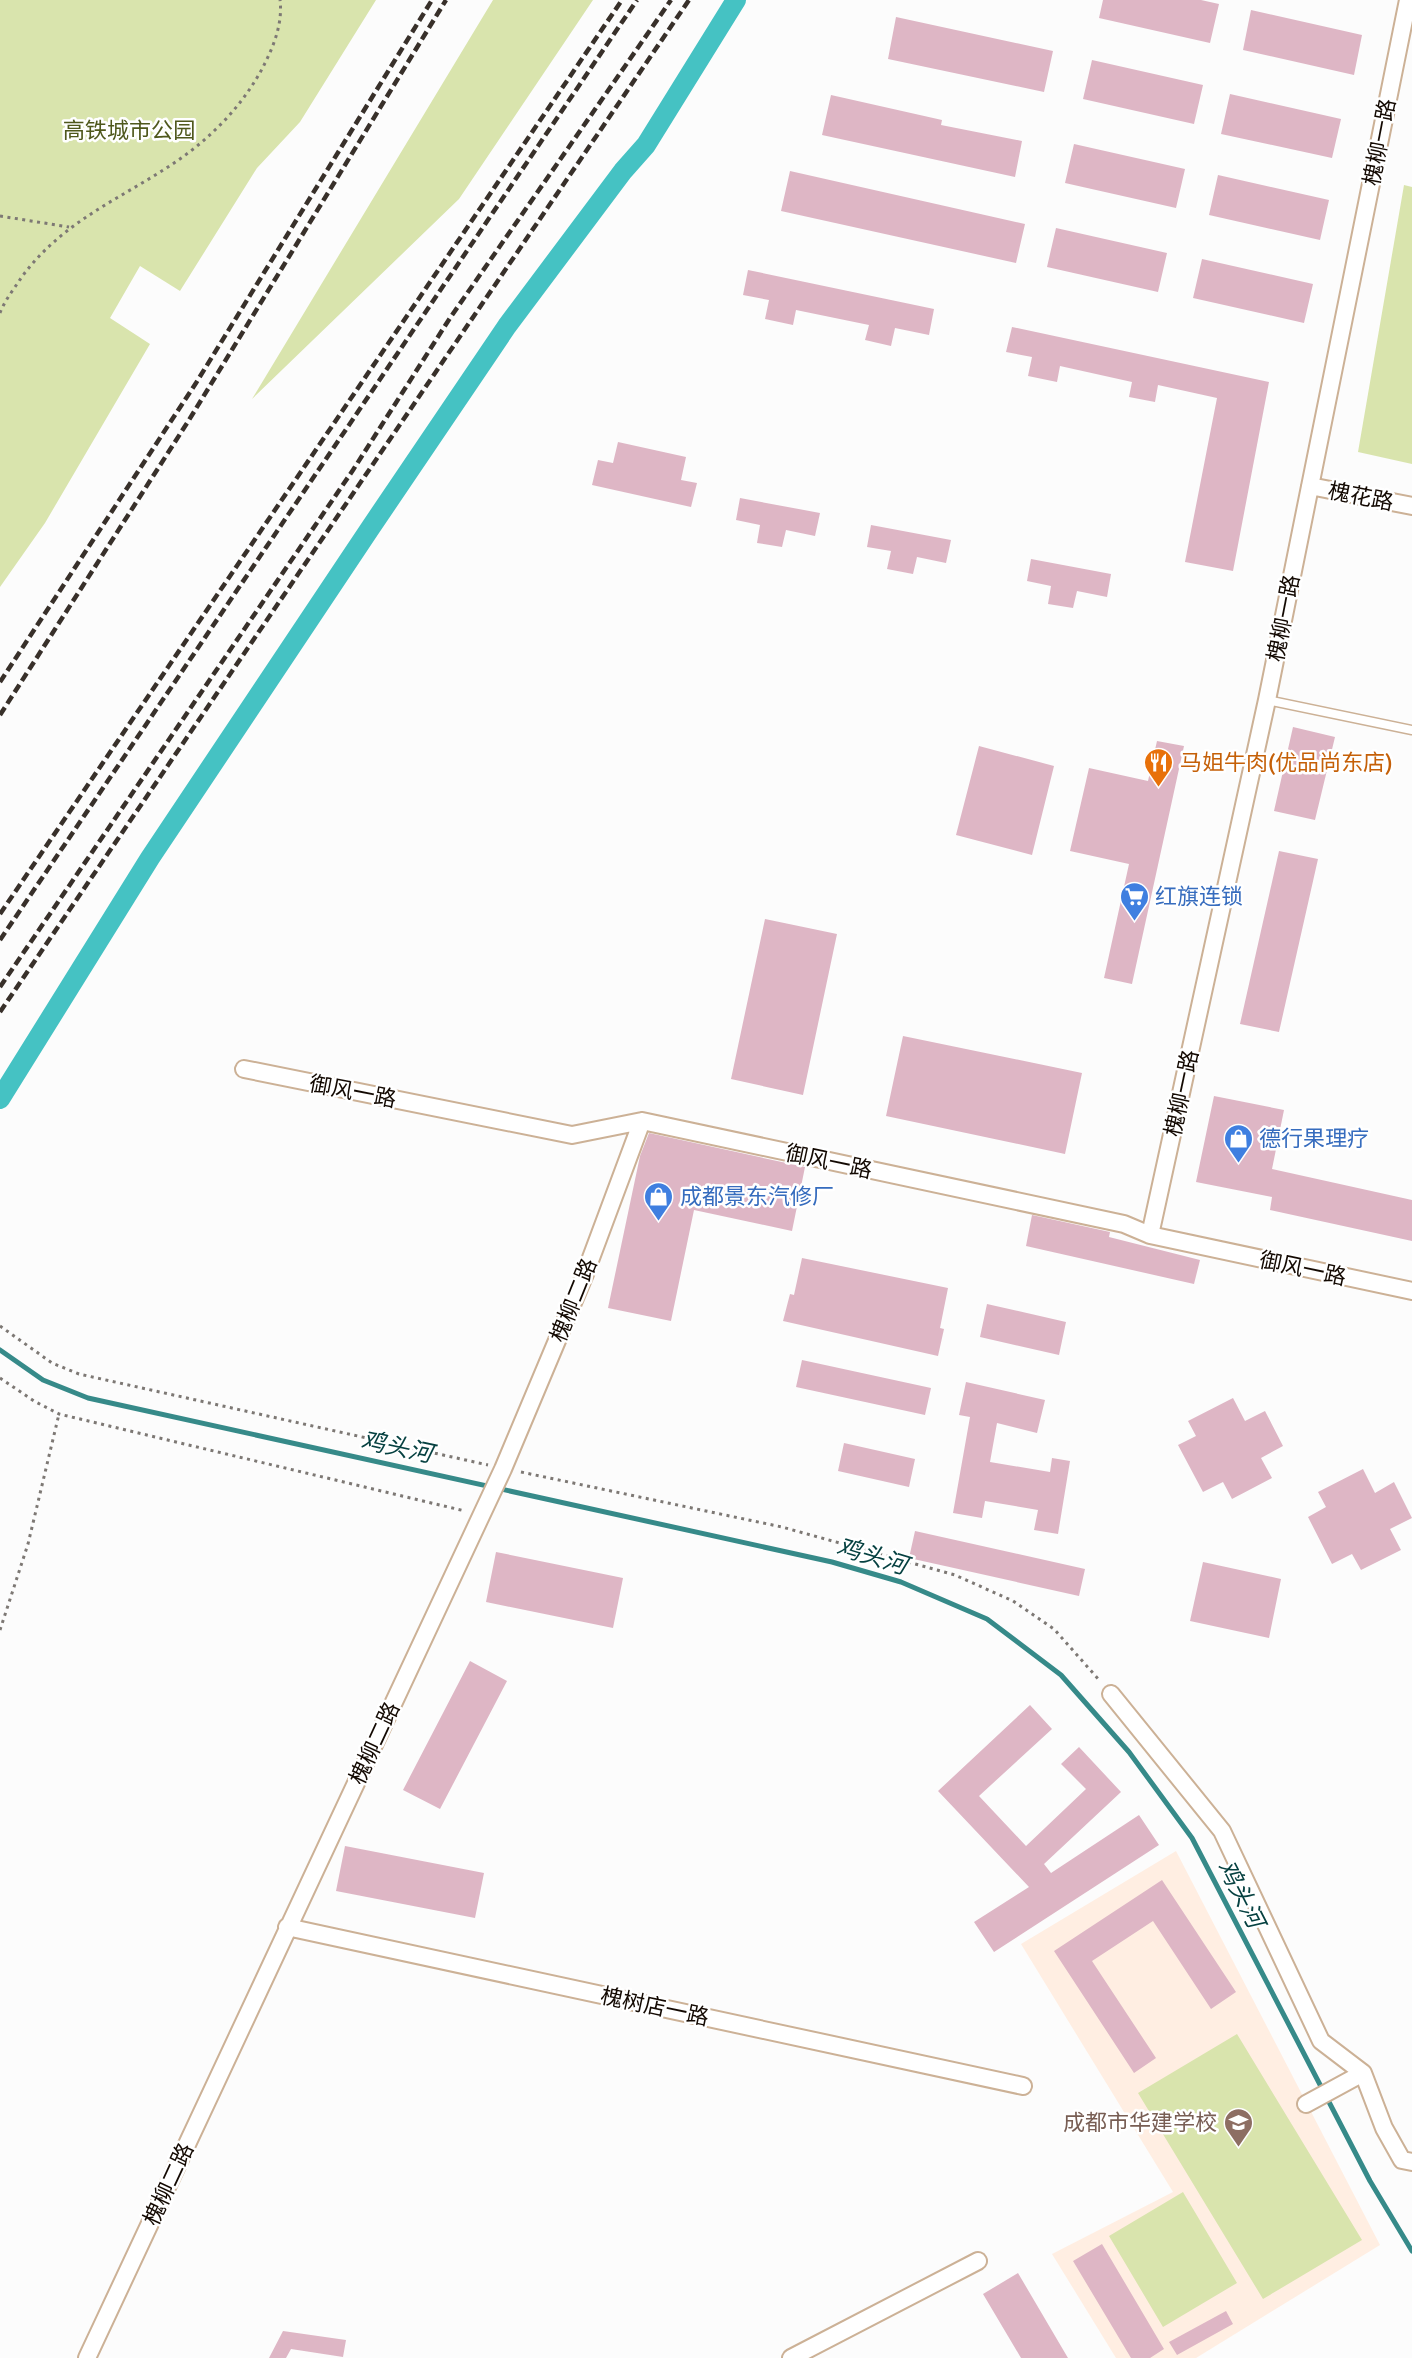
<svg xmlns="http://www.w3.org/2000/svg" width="1412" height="2358" font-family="Signika,'Noto Sans SC',sans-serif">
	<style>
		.education { fill: #ffeee2 }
		.green { fill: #d9e4ad }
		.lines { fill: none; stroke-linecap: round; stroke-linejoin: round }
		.stream { stroke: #368a89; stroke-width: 5 }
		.canal { stroke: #45c2c3; stroke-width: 20 }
		.building { fill: #deb6c5 }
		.lane-casing { stroke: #ccb196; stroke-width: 11 }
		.street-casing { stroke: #ccb196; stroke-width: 20 }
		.path { stroke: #7d7874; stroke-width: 3; stroke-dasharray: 3 4.5; stroke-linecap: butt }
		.lane { stroke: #fff; stroke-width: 8 }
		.street { stroke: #fff; stroke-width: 16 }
		.rail { stroke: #38302a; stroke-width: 4.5; stroke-dasharray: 9 4.5; stroke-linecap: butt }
		.labels { text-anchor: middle; stroke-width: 5; stroke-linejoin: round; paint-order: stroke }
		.park-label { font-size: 22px; fill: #4f581c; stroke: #fff }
		.street-label { font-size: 22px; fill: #130902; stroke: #fff }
		.food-label { font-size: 22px; fill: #c56008; stroke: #fff; text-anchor: start }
		.shop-label { font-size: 22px; fill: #366cbe; stroke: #fff; text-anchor: start }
		.education-label { font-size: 22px; fill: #785e54; stroke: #fff; text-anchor: end }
		.water-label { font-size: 24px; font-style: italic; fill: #064141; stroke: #fff }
	</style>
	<rect width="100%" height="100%" fill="#fcfcfc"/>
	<path class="education" d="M1176,1851L1380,2245L1196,2358H1116L1052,2254L1173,2192L1021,1944Z"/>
	<path class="green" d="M0,0H376L300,122L257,168L180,291L140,266L110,318L150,344L45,523L0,587Z
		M493,0H593L459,199L252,399Z
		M1404,185L1412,187V464L1358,452Z
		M1237,2034L1362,2240L1263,2299L1138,2093Z
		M1183,2192L1237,2283L1163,2327L1109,2236Z"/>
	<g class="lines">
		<path class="stream" d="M0,1350L43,1380L88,1398L832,1562L901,1582L987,1619L1061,1675L1129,1752L1192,1838L1370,2181L1412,2251"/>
		<path class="canal" d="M0,1099L150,858L371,527L507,326L623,171L646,145L736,0"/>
	</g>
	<path class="building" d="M1103,0H1201L1219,4L1210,43L1099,18Z
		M1251,10L1362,35L1354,75L1243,50Z
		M896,17L1053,51L1044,92L888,59Z
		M1092,60L1203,85L1194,124L1083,99Z
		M1230,94L1341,119L1332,158L1221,134Z
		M831,95L942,120L941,125L1022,141L1015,177L822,135Z
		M1074,144L1185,169L1176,208L1065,183Z
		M790,171L1025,224L1016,263L781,211Z
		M1218,175L1329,200L1320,240L1209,215Z
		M1056,228L1167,253L1158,292L1047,267Z
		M1202,259L1313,284L1304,323L1193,298Z
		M748,270L934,309L929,335L895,328L891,346L865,340L869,325L796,310L793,325L765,319L769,300L743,295Z
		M1012,327L1269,382L1233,571L1185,562L1217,398L1158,385L1155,402L1129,397L1132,382L1060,366L1057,382L1028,376L1032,357L1006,352Z
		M618,442L686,457L681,480L697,483L691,507L592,485L598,460L613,463Z
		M740,498L820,513L815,536L786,530L782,547L757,543L760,525L736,520Z
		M871,525L951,540L946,563L917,557L913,574L887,569L891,551L867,547Z
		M1031,559L1111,574L1107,597L1077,591L1073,608L1048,604L1051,586L1027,581Z
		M1293,727L1335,737L1315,820L1274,811Z
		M1157,741L1184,746L1132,984L1104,978L1129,864L1070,851L1089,768L1148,781Z
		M979,746L1054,766L1032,855L956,835Z
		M1279,851L1318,859L1279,1032L1240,1024Z
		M765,919L837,934L803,1095L731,1079Z
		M903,1036L1082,1073L1065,1154L886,1116Z
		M1214,1096L1284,1110L1272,1169L1412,1200V1241L1270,1210L1272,1197L1196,1182Z
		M649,1133L805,1167L792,1231L694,1210L671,1321L608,1308L640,1156Z
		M1032,1215L1110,1232L1109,1237L1200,1260L1194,1284L1026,1246Z
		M802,1258L948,1288L940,1328L944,1329L938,1356L783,1321L790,1294L794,1295Z
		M987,1304L1066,1322L1059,1355L980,1337Z
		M802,1360L931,1388L925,1415L796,1387Z
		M966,1382L1045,1400L1037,1433L997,1423L990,1462L1050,1472L1052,1458L1070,1461L1058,1534L1034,1530L1038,1510L985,1501L982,1518L953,1513L970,1417L959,1415Z
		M1233,1398L1245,1421L1265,1411L1283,1446L1261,1458L1272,1478L1232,1499L1223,1482L1203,1492L1178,1445L1196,1436L1188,1421Z
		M844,1443L915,1459L909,1487L838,1471Z
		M1363,1469L1375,1493L1394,1482L1412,1518L1390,1529L1401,1550L1361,1570L1352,1554L1332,1564L1308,1517L1326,1507L1318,1492Z
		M915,1531L1085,1569L1079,1596L909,1558Z
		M496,1552L623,1578L613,1628L486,1602Z
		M1203,1562L1281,1579L1269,1638L1190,1621Z
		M470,1661L507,1681L440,1809L403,1790Z
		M1030,1705L1052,1729L979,1796L1026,1846L1086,1789L1061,1764L1079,1747L1121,1792L1044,1864L1051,1873L1139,1815L1159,1845L994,1952L974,1922L1029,1887L938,1791Z
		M345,1846L484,1873L475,1918L336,1891Z
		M1162,1880L1236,1992L1211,2009L1153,1921L1092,1961L1156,2058L1134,2073L1054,1951Z
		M1102,2244L1164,2349L1150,2358H1131L1073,2261Z
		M1018,2273L1068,2358H1021L983,2294Z
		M1226,2311L1233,2324L1177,2355L1169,2342Z
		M283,2331L346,2340L343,2357L291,2349L286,2358H269Z"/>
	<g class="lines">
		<defs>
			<path id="lane" d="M1267,700L1412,730"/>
			<path id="street" d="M1310,486L1412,506
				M244,1069L572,1135L642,1121L1124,1224L1150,1235L1412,1291
				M1150,1235L1267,700L1408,0
				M1111,1694L1222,1831L1321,2041L1363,2073L1384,2128L1402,2160L1412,2162
				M287,1927L1023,2086
				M1306,2104L1363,2073
				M87,2358L503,1469L585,1274L642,1121
				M791,2358L978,2261"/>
		</defs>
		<use href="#lane" class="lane-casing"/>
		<use href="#street" class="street-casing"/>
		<path class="path" d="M0,216L69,227
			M0,313C5,300 14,289 21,278C74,205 155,189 215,130C234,112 250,91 262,69C273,48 283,24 280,0
			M0,1326L52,1363L79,1374L488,1465
			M0,1378L34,1401L59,1414L465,1511
			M521,1472L782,1527L955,1575L1013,1601L1054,1629L1100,1681
			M0,1630L28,1544L59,1414"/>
		<use href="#lane" class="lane"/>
		<use href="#street" class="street"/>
		<path class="rail" d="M0,682L196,383L432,0
			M0,715L189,420L446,0
			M0,914L622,0
			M0,940L637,0
			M0,987L353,470L450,318L671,0
			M0,1012L689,0"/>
	</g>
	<defs>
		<symbol id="restaurant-pin" viewBox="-11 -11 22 30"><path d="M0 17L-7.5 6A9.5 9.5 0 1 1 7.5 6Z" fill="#e8710a" stroke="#fff"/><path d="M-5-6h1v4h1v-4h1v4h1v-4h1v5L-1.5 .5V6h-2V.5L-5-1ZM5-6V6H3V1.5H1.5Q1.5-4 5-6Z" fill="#fff"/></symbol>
		<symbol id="supermarket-pin" viewBox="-11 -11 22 30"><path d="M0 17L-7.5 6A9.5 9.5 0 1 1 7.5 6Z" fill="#3f7fe0" stroke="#fff"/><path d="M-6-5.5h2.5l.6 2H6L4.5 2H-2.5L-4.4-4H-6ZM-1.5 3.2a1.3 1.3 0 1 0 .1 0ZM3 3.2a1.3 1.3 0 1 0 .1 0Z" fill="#fff"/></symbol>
		<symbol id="shop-pin" viewBox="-11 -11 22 30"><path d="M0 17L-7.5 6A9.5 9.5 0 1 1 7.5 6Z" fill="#3f7fe0" stroke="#fff"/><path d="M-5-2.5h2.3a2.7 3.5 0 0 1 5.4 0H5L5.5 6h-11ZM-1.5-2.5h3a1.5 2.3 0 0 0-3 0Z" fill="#fff"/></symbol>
		<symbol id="school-pin" viewBox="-11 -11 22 30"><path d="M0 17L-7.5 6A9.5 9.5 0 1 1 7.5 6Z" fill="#8d6e63" stroke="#fff"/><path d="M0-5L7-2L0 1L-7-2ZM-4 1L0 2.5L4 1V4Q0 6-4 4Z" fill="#fff"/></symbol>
	</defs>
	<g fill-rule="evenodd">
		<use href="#restaurant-pin" x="1142" y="746" width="33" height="45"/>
		<use href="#supermarket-pin" x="1118" y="880" width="33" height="45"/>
		<use href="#shop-pin" x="1222" y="1122" width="33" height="45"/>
		<use href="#shop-pin" x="642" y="1180" width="33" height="45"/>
		<use href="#school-pin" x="1222" y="2106" width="33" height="45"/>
	</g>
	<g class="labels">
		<g class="park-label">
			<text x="129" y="138">高铁城市公园</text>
		</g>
		<g class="street-label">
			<text transform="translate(1379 142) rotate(-79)" y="8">槐柳一路</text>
			<text transform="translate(1361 496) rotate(11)" y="8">槐花路</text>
			<text transform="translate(1283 618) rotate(-79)" y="8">槐柳一路</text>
			<text transform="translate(353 1091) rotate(11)" y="8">御风一路</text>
			<text transform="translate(1181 1093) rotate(-78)" y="8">槐柳一路</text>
			<text transform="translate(829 1161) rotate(12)" y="8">御风一路</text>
			<text transform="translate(1303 1268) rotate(12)" y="8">御风一路</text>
			<text transform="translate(573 1300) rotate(-68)" y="8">槐柳二路</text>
			<text transform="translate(374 1743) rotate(-65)" y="8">槐柳二路</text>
			<text transform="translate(655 2006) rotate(12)" y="8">槐树店一路</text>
			<text transform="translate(168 2184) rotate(-65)" y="8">槐柳二路</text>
		</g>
		<g class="food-label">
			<text x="1180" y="770">马姐牛肉(优品尚东店)</text>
		</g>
		<g class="shop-label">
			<text x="1155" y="904">红旗连锁</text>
			<text x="1259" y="1146">德行果理疗</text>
			<text x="680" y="1204">成都景东汽修厂</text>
		</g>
		<g class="education-label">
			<text x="1217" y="2130">成都市华建学校</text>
		</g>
		<g class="water-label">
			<text transform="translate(397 1447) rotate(12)" y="8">鸡头河</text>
			<text transform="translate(872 1556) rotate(17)" y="8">鸡头河</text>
			<text transform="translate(1241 1894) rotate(63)" y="8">鸡头河</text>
		</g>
	</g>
</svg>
